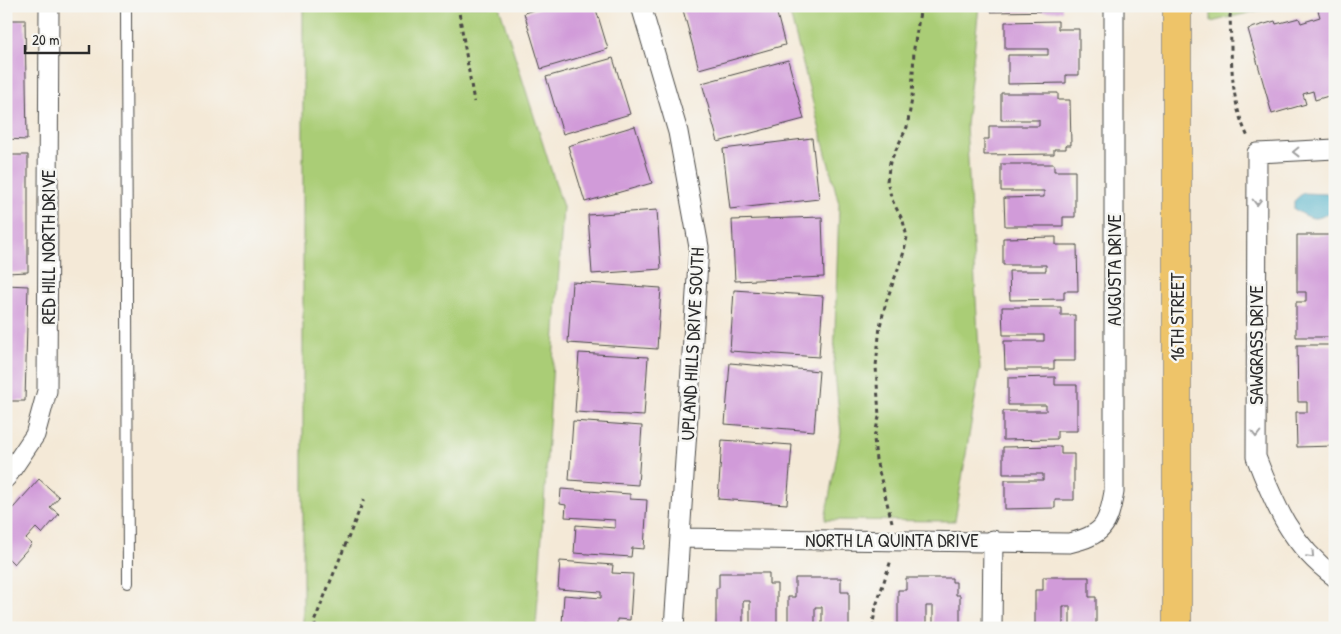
<svg xmlns="http://www.w3.org/2000/svg" width="1341" height="634" font-family="'Patrick Hand',sans-serif">
	<style>
		.green { fill: #aacd76; stroke: #6a7c50 }
		.water { fill: #47adc7; stroke: #396c79 }
		.building { fill: #d19bd9 }
		.lines { fill: none; stroke-linecap: round; stroke-linejoin: round }
		.lane-casing { stroke: #494845; stroke-width: 12 }
		.street-casing { stroke: #494845; stroke-width: 21 }
		.primary-casing { stroke: #494845; stroke-width: 29 }
		.path { stroke: #494845; stroke-width: 3; stroke-dasharray: 4 4; stroke-linecap: butt }
		.lane { stroke: #fff; stroke-width: 10 }
		.street { stroke: #fff; stroke-width: 19 }
		.primary { stroke: #eec469; stroke-width: 28 }
		.oneway { stroke: #a0a0a0 }
		.labels { text-anchor: middle; stroke-width: 5; stroke-linejoin: round; paint-order: stroke }
		.street-label { font-size: 19px; fill: #2b2b2b; stroke: #f6f6f2 }
	</style>
	<rect width="100%" height="100%" fill="#f6f6f2"/>
	<filter id="ink" filterUnits="userSpaceOnUse"><feTurbulence type="fractalNoise" baseFrequency=".02" numOctaves="2"/><feDisplacementMap in="SourceGraphic" scale="10" xChannelSelector="R" yChannelSelector="G"/><feConvolveMatrix kernelMatrix="1 2 1 2 8 2 1 2 1" color-interpolation-filters="sRGB"/></filter>
	<filter id="wash" filterUnits="userSpaceOnUse"><feTurbulence type="fractalNoise" baseFrequency=".0096" numOctaves="4" result="noise"/><feDisplacementMap in="SourceGraphic" scale="20" xChannelSelector="R" yChannelSelector="G"/><feGaussianBlur stdDeviation="1.12" result="paint"/><feColorMatrix in="noise" values="0 0 0 0 0 0 0 0 0 0 0 0 0 0 0 0 0 1.4 0 .05"/><feComposite in="paint" operator="in"/></filter>
	<g filter="url(#wash)">
		<rect width="100%" height="100%" fill="#f4e9d7"/>
		<path class="green" d="M303,6H499L563,207L536,628H303Z
			M788,6H979L966,125L980,369L955,521L825,520L841,432L834,364L839,204Z
			M1211,6H1277L1211,22Z"/>
		<path class="water" d="M1303,193L1328,194L1335,199L1333,209C1317,223 1311,219 1294,209V201Z"/>
		<g id="blocks">
			<path class="building" d="M546,6H595L608,49L541,69L524,13Z
				M697,6H775L785,45L699,69L683,10Z
				M991,6H1062V11L991,12Z
				M1335,6V94L1315,100L1313,91L1303,94L1306,104L1272,114L1248,29L1275,21L1276,24L1299,18L1301,23L1320,17L1317,7Z
				M6,20H25L27,140L6,139Z
				M1058,21V29H1079V75H1066V83L1008,84V55H1048V49H1005V22Z
				M613,58L630,114L563,134L546,77Z
				M788,60L804,119L718,142L702,83Z
				M1001,93H1058V100H1070L1071,145H1066V149H1054V154L984,155V139H989V126H1039V120H1001Z
				M635,126L652,183L585,202L568,146Z
				M812,138L819,199L730,209L723,149Z
				M6,155H28V272L6,273Z
				M1001,164H1054V171H1075V217H1063V226H1005L1004,198L1044,197V191H1001Z
				M657,210L661,269L592,274L588,215Z
				M822,217L824,277L735,281L732,220Z
				M1297,235H1335V337H1296V302H1306V292H1297Z
				M1056,237V245H1077L1078,291H1064V299L1010,300L1009,271H1046V265H1003V238Z
				M572,282L661,288L657,349L568,343Z
				M6,285L28,286L25,401H6Z
				M734,290L823,296L819,357L730,351Z
				M1002,307H1061V315H1075V361H1054V369H1005L1004,341H1044V335H1003Z
				M1297,345H1335V446L1297,447L1296,412H1307V402H1298Z
				M579,353L648,357L644,416L575,412Z
				M730,363L819,371L814,431L725,424Z
				M1055,377V385H1077V431H1057V439L1003,440V411H1046V405H1008V378Z
				M573,421L642,426L638,485L569,480Z
				M722,440L792,445L787,504L718,499Z
				M1061,446V454H1074V500H1055V508L1005,509V480H1043V474H1003V447Z
				M39,479L59,497L50,507L59,514L42,534L36,528L26,539L32,544L14,564L6,556V516Z
				M561,489L630,494V499L647,500L644,549L632,548L631,557L574,553L576,525L615,528V520L565,517L566,505L560,504Z
				M560,561L613,565L612,573L633,574L630,620L617,619V627L562,624L564,595L601,598V592L558,589Z
				M719,573H769V584H777V628H750V601H743V628H716V588H719Z
				M1043,577H1089V597H1096V628H1070V606H1063V628H1035V590H1043Z
				M795,578H841V592H849V628H822V607H815V628H788V597H795Z
				M906,578H952V582H956V595H960V628H933V606H926V628H898V590H906Z"/>
		</g>
	</g>
	<g filter="url(#ink)">
		<use href="#blocks" fill-opacity="0" stroke="#494845" stroke-width="1"/>
		<g class="lines">
			<defs>
				<path id="lane" d="M126,6L128,583"/>
				<path id="street" d="M641,6L678,132L699,247L674,628
					M1335,149L1257,153L1256,457C1275,506 1291,545 1335,577
					M6,478L35,435L47,391L49,6
					M681,538L1069,543C1103,535 1108,526 1114,492V6
					M992,628L993,540"/>
				<path id="primary" d="M1177,6V628"/>
			</defs>
			<use href="#lane" class="lane-casing"/>
			<use href="#street" class="street-casing"/>
			<use href="#primary" class="primary-casing"/>
			<path class="path" d="M458,6L474,102
				M1232,6L1230,16C1232,57 1229,99 1248,137
				M892,522L876,460L874,438L879,417L876,366L880,326L886,302L903,255L907,237L903,221L892,200L887,181L890,162L907,127L912,99L914,48L921,6
				M316,628L314,622L364,499
				M872,628L876,606L891,560"/>
			<use href="#lane" class="lane"/>
			<use href="#street" class="street"/>
			<use href="#primary" class="primary"/>
		</g>
		<defs><path id="oneway-chevron" d="M-2-3.5L2.5 0L-2 3.5" fill="none" stroke-width="1.6" stroke-linecap="round" stroke-linejoin="round" transform="scale(1.25)"/></defs>
		<g class="oneway">
			<use href="#oneway-chevron" transform="translate(1296 152) rotate(179)"/>
			<use href="#oneway-chevron" transform="translate(1257 202) rotate(90)"/>
			<use href="#oneway-chevron" transform="translate(1256 434) rotate(90)"/>
			<use href="#oneway-chevron" transform="translate(1311 555) rotate(47)"/>
		</g>
	</g>
	<g class="labels">
		<g class="street-label">
			<text transform="translate(48 247) rotate(-90)" y="7">RED HILL NORTH DRIVE</text>
			<text transform="translate(1114 270) rotate(-90)" y="7">AUGUSTA DRIVE</text>
			<text transform="translate(1177 317) rotate(-90)" y="7">16TH STREET</text>
			<text transform="translate(692 344) rotate(-87)" y="7">UPLAND HILLS DRIVE SOUTH</text>
			<text transform="translate(1256 345) rotate(-90)" y="7">SAWGRASS DRIVE</text>
			<text x="892" y="547">NORTH LA QUINTA DRIVE</text>
		</g>
	</g>
	<rect width="1341" height="634" fill="none" stroke="#f6f6f2" stroke-width="25"/>
	<path d="M25 45v8h64v-8" fill="none" stroke="#2b2b2b" stroke-width="2.5"/>
	<text x="32" y="45" font-size="15" fill="#2b2b2b" stroke="#f6f6f2" stroke-width="4" paint-order="stroke">20 m</text>
</svg>
